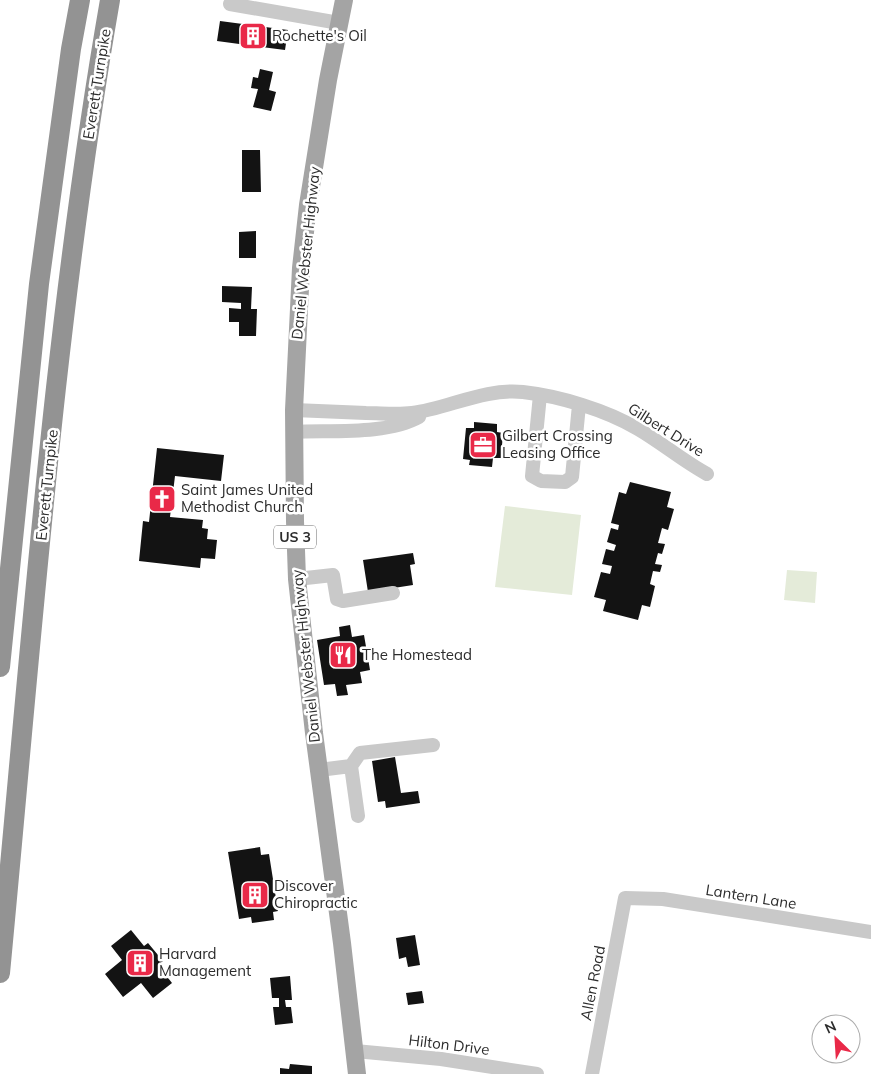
<svg xmlns="http://www.w3.org/2000/svg" width="871" height="1074" font-family="Mulish,sans-serif">
	<style>
		.green { fill: #e4ebd9 }
		.building { fill: #131313 }
		.lines { fill: none; stroke-linecap: round; stroke-linejoin: round }
		.minor { stroke: #c9c9c9; stroke-width: 14 }
		.major { stroke: #a4a4a4; stroke-width: 18 }
		.highway { stroke: #939393; stroke-width: 20 }
		.labels { text-anchor: middle; stroke-width: 5; stroke-linejoin: round; paint-order: stroke }
		.shield { fill: #fff; stroke: #6b6b6b; stroke-width: 1 }
		.shield-label { font-size: 14px; font-weight: bold; fill: #2c2c2c }
		.poi-label { font-size: 15px; fill: #2c2c2c; stroke: #fff; text-anchor: start }
		.street-label { font-size: 15px; fill: #2c2c2c; stroke: #fff }
	</style>
	<rect width="100%" height="100%" fill="#fff"/>
	<path class="green" d="M505,506L581,515L572,595L495,587Z
		M787,570L817,572L815,603L784,600Z"/>
	<path class="building" d="M220,21L288,30L285,50L217,41Z
		M260,69L273,72L269,90L276,92L271,111L253,107L258,89L251,88L253,77L258,78Z
		M242,150H260L261,192H242Z
		M256,231V258H239V232Z
		M222,286L252,287L251,309H257L256,336H239V322H229V308L241,309V303L222,302Z
		M474,422L497,424V432L503,433L501,458H493L492,467L469,465L470,460L463,459L466,428H474Z
		M157,448L224,455L221,481L175,476L170,517L203,520L202,528L208,529L207,539L217,540L215,559L201,558L200,568L139,561L143,521L149,522Z
		M630,482L671,492L667,507L674,509L668,530L662,528L658,543L665,544L662,554L658,553L655,564L662,565L660,572L653,571L650,584L655,586L650,607L642,605L638,620L603,611L606,600L594,597L601,572L610,574L612,566L602,564L606,549L614,551L616,545L607,542L611,528L618,530L619,525L611,523L619,492L626,494Z
		M413,553L415,564L410,565L413,585L368,592L363,560Z
		M350,625L352,637L364,635L370,670L360,672L362,683L346,685L348,695L337,696L335,684L324,685L317,640L340,636L339,627Z
		M395,757L401,793L418,791L420,803L386,808L385,801L378,802L372,761Z
		M260,847L261,855L269,854L278,911L273,912L274,920L252,923L251,917L239,919L228,852Z
		M131,930L144,946L148,943L163,961L158,965L172,983L153,998L141,983L123,997L105,974L122,960L111,946Z
		M415,935L420,965L408,967L406,957L399,959L396,938Z
		M290,976L292,1000H285L286,1007H291L293,1023L275,1025L273,1007H279V998H272L270,978Z
		M422,991L424,1003L408,1005L406,993Z
		M290,1064L312,1066V1074H280V1068L289,1069Z"/>
	<g class="lines">
		<path class="minor" d="M230,4L339,23
			M540,395L532,476L541,481L565,482L572,477L579,405
			M294,410C318,411 342,412 366,413C381,413 396,415 412,413C449,408 484,388 523,392C559,396 606,410 638,429C662,443 683,461 707,474
			M294,432C330,430 387,435 419,417
			M297,579L333,575L337,599L343,601L393,593
			M351,766L360,753L433,745
			M319,770L351,766L358,816
			M355,1051L441,1059L537,1074
			M592,1074L625,898L663,899L871,932"/>
		<path class="major" d="M344,0L328,80L308,205L301,268L294,410L295,521L297,579L314,733L342,943L357,1074"/>
		<path class="highway" d="M0,667L39,284L71,49L80,0
			M0,973C31,648 54,321 110,0"/>
	</g>
	<defs>
		<symbol id="building-square" viewBox="-11 -11 22 22"><rect x="-9" y="-9" width="18" height="18" rx="4" fill="#e92948" stroke="#fff"/><path d="M-4-6H4V6H1V3H-1V6H-4ZM-2.5-4.3h1.7v1.8h-1.7ZM.8-4.3h1.7v1.8H.8ZM-2.5-1h1.7V.8h-1.7ZM.8-1h1.7V.8H.8Z" fill="#fff"/></symbol>
		<symbol id="office-square" viewBox="-11 -11 22 22"><rect x="-9" y="-9" width="18" height="18" rx="4" fill="#e92948" stroke="#fff"/><path d="M-6-3h4V-5.5h4V-3h4V5H-6ZM-1-4.5V-3h2v-1.5ZM-6 0V1H6V0Z" fill="#fff"/></symbol>
		<symbol id="church-square" viewBox="-11 -11 22 22"><rect x="-9" y="-9" width="18" height="18" rx="4" fill="#e92948" stroke="#fff"/><path d="M-1.2-6h2.4v3.5h3.3v2.4h-3.3V6h-2.4V-.1h-3.3v-2.4h3.3Z" fill="#fff"/></symbol>
		<symbol id="restaurant-square" viewBox="-11 -11 22 22"><rect x="-9" y="-9" width="18" height="18" rx="4" fill="#e92948" stroke="#fff"/><path d="M-5-6h1v4h1v-4h1v4h1v-4h1v5L-1.5 .5V6h-2V.5L-5-1ZM5-6V6H3V1.5H1.5Q1.5-4 5-6Z" fill="#fff"/></symbol>
	</defs>
	<g fill-rule="evenodd">
		<use href="#building-square" x="237" y="20" width="32" height="32"/>
		<use href="#office-square" x="467" y="429" width="32" height="32"/>
		<use href="#church-square" x="146" y="483" width="32" height="32"/>
		<use href="#restaurant-square" x="327" y="639" width="32" height="32"/>
		<use href="#building-square" x="239" y="879" width="32" height="32"/>
		<use href="#building-square" x="124" y="947" width="32" height="32"/>
	</g>
	<g class="labels">
		<rect class="shield" x="274" y="525.5" width="42" height="23" rx="4"/>
		<g class="shield-label">
			<text x="295" y="542">US 3</text>
		</g>
		<g class="poi-label">
			<text x="272" y="41">Rochette's Oil</text>
			<text x="502" y="441">Gilbert Crossing<tspan x="502" dy="17">Leasing Office</tspan></text>
			<text x="181" y="495">Saint James United<tspan x="181" dy="17">Methodist Church</tspan></text>
			<text x="362" y="660">The Homestead</text>
			<text x="274" y="891">Discover<tspan x="274" dy="17">Chiropractic</tspan></text>
			<text x="159" y="959">Harvard<tspan x="159" dy="17">Management</tspan></text>
		</g>
		<g class="street-label">
			<text transform="translate(97 84) rotate(-81)" y="5">Everett Turnpike</text>
			<text transform="translate(306 253) rotate(-84)" y="5">Daniel Webster Highway</text>
			<text transform="translate(666 430) rotate(32)" y="5">Gilbert Drive</text>
			<text transform="translate(47 485) rotate(-84)" y="5">Everett Turnpike</text>
			<text transform="translate(306 656) rotate(-96)" y="5">Daniel Webster Highway</text>
			<text transform="translate(751 897) rotate(9)" y="5">Lantern Lane</text>
			<text transform="translate(593 983) rotate(-79)" y="5">Allen Road</text>
			<text transform="translate(449 1045) rotate(7)" y="5">Hilton Drive</text>
		</g>
	</g>
	<g transform="translate(836 1039) rotate(335)"><circle r="24" fill="#ffffff" stroke="#ababab"/>
	<path d="M0-4L9 19L0 12L-9 19Z" fill="#e92948"/>
	<text y="-8" font-size="14" font-weight="bold" text-anchor="middle" fill="#2c2c2c">N</text>
	</g>
</svg>
